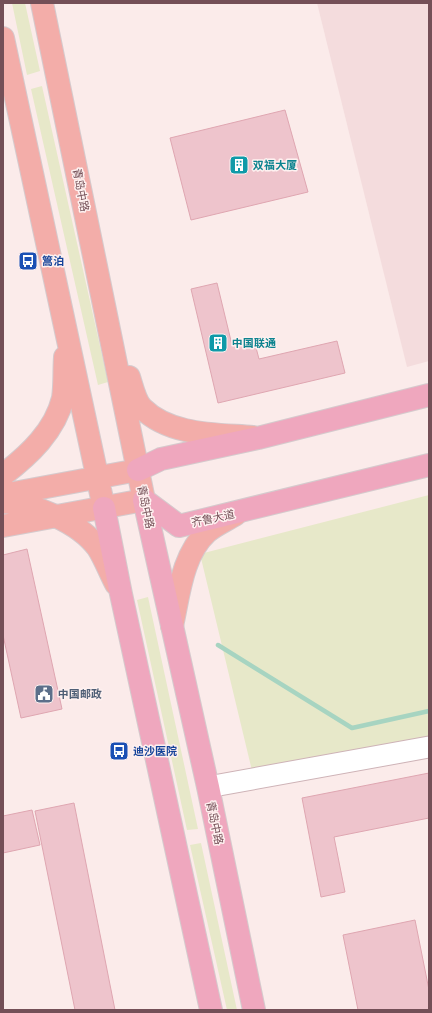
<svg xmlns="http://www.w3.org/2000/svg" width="432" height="1013" font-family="Raleway,'Noto Sans SC',sans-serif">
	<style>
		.residential { fill: #f4dcdd }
		.green { fill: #e7e8c9 }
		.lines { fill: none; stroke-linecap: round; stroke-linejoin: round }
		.stream { stroke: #a7d4c1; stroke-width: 4.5 }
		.building { fill: #eec4cc; stroke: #dfa6b1 }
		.minor-casing { stroke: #ceb3b7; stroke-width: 23 }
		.major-casing { stroke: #d5cacd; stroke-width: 24 }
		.highway-casing { stroke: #d5cacd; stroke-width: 24 }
		.minor { stroke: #fff; stroke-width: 21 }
		.major { stroke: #f3ada9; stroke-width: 22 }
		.highway { stroke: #efa7be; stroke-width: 22 }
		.labels { text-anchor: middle; stroke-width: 3; stroke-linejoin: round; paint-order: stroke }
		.culture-label { font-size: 11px; font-weight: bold; fill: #0d838f; stroke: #fef1f0; text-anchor: start }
		.street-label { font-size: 11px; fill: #744f57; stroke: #fef1f0 }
		.transit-label { font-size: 11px; font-weight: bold; fill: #164399; stroke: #fef1f0; text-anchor: start }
		.service-label { font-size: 11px; font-weight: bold; fill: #4e5e75; stroke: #fef1f0; text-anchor: start }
	</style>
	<rect width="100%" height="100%" fill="#fbebea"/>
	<path class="residential" d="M317,3H429V361L407,367Z"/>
	<path class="green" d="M12,3H25L40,71L27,75Z
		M42,86L108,382L98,385L31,89Z
		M429,495V751L254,779L200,554Z
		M148,597L198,829L187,830L137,600Z
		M201,843L237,1010H227L190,845Z"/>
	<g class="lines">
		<path class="stream" d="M218,645L352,728L429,711"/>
	</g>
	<path class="building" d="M285,110L308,192L191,220L170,138Z
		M217,283L232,345L254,340L259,359L337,341L345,373L218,403L191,289Z
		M27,549L62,709L21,718L3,635V555Z
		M429,773V818L334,837L345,892L321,897L302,798Z
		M74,803L115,1010H75L35,811Z
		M32,810L40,845L3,853V816Z
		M415,920L429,990V1010H358L343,935Z"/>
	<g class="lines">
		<defs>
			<path id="minor" d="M208,787L429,747"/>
			<path id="major" d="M3,38L104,508
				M129,377C132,386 135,401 142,408C170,436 217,434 253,437
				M3,475C29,455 55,431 63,398C65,385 64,370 65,357
				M3,495L138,470
				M3,502C35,504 79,522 98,548C105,559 110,573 116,584
				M3,526L144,500L42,3
				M172,626C179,595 182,555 207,532C215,525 227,520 236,514"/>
			<path id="highway" d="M138,470L161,459L258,438L429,395
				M144,500L208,787L254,1010
				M144,500L179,526L429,465
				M104,508L121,594L211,1010"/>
		</defs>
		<use href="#minor" class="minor-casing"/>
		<use href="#major" class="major-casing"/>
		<use href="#highway" class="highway-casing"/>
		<use href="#minor" class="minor"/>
		<use href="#major" class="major"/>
		<use href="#highway" class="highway"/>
	</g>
	<defs>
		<symbol id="building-square" viewBox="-11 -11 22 22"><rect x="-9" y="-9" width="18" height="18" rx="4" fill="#0f9aa8" stroke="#fef1f0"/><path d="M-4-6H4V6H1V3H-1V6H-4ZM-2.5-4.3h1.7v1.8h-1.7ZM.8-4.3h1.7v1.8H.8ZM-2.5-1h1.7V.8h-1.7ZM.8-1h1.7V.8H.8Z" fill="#fff"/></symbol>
		<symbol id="bus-square" viewBox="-11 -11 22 22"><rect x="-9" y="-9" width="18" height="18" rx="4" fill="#1a4fb4" stroke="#fef1f0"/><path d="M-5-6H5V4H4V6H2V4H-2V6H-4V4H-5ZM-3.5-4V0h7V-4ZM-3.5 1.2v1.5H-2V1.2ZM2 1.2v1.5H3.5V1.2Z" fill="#fff"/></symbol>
		<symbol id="civic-square" viewBox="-11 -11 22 22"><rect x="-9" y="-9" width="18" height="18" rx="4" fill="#5c6f8a" stroke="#fef1f0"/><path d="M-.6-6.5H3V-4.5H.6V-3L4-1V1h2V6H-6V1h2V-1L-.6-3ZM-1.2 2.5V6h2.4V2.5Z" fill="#fff"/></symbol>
	</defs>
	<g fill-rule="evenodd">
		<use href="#building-square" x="228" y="154" width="22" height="22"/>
		<use href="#bus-square" x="17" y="250" width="22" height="22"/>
		<use href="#building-square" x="207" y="332" width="22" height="22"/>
		<use href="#civic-square" x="33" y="683" width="22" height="22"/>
		<use href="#bus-square" x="108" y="740" width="22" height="22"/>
	</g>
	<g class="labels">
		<g class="culture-label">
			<text x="253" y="169">双福大厦</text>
			<text x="232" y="347">中国联通</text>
		</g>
		<g class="street-label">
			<text transform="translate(81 190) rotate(79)" y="4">青岛中路</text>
			<text transform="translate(146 507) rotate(78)" y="4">青岛中路</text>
			<text transform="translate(213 518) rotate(-12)" y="4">齐鲁大道</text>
			<text transform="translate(215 823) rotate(78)" y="4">青岛中路</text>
		</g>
		<g class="transit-label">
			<text x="42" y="265">篙泊</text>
			<text x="133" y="755">迪沙医院</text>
		</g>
		<g class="service-label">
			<text x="58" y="698">中国邮政</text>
		</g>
	</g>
	<rect width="432" height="1013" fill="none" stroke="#744f57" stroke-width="8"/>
</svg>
